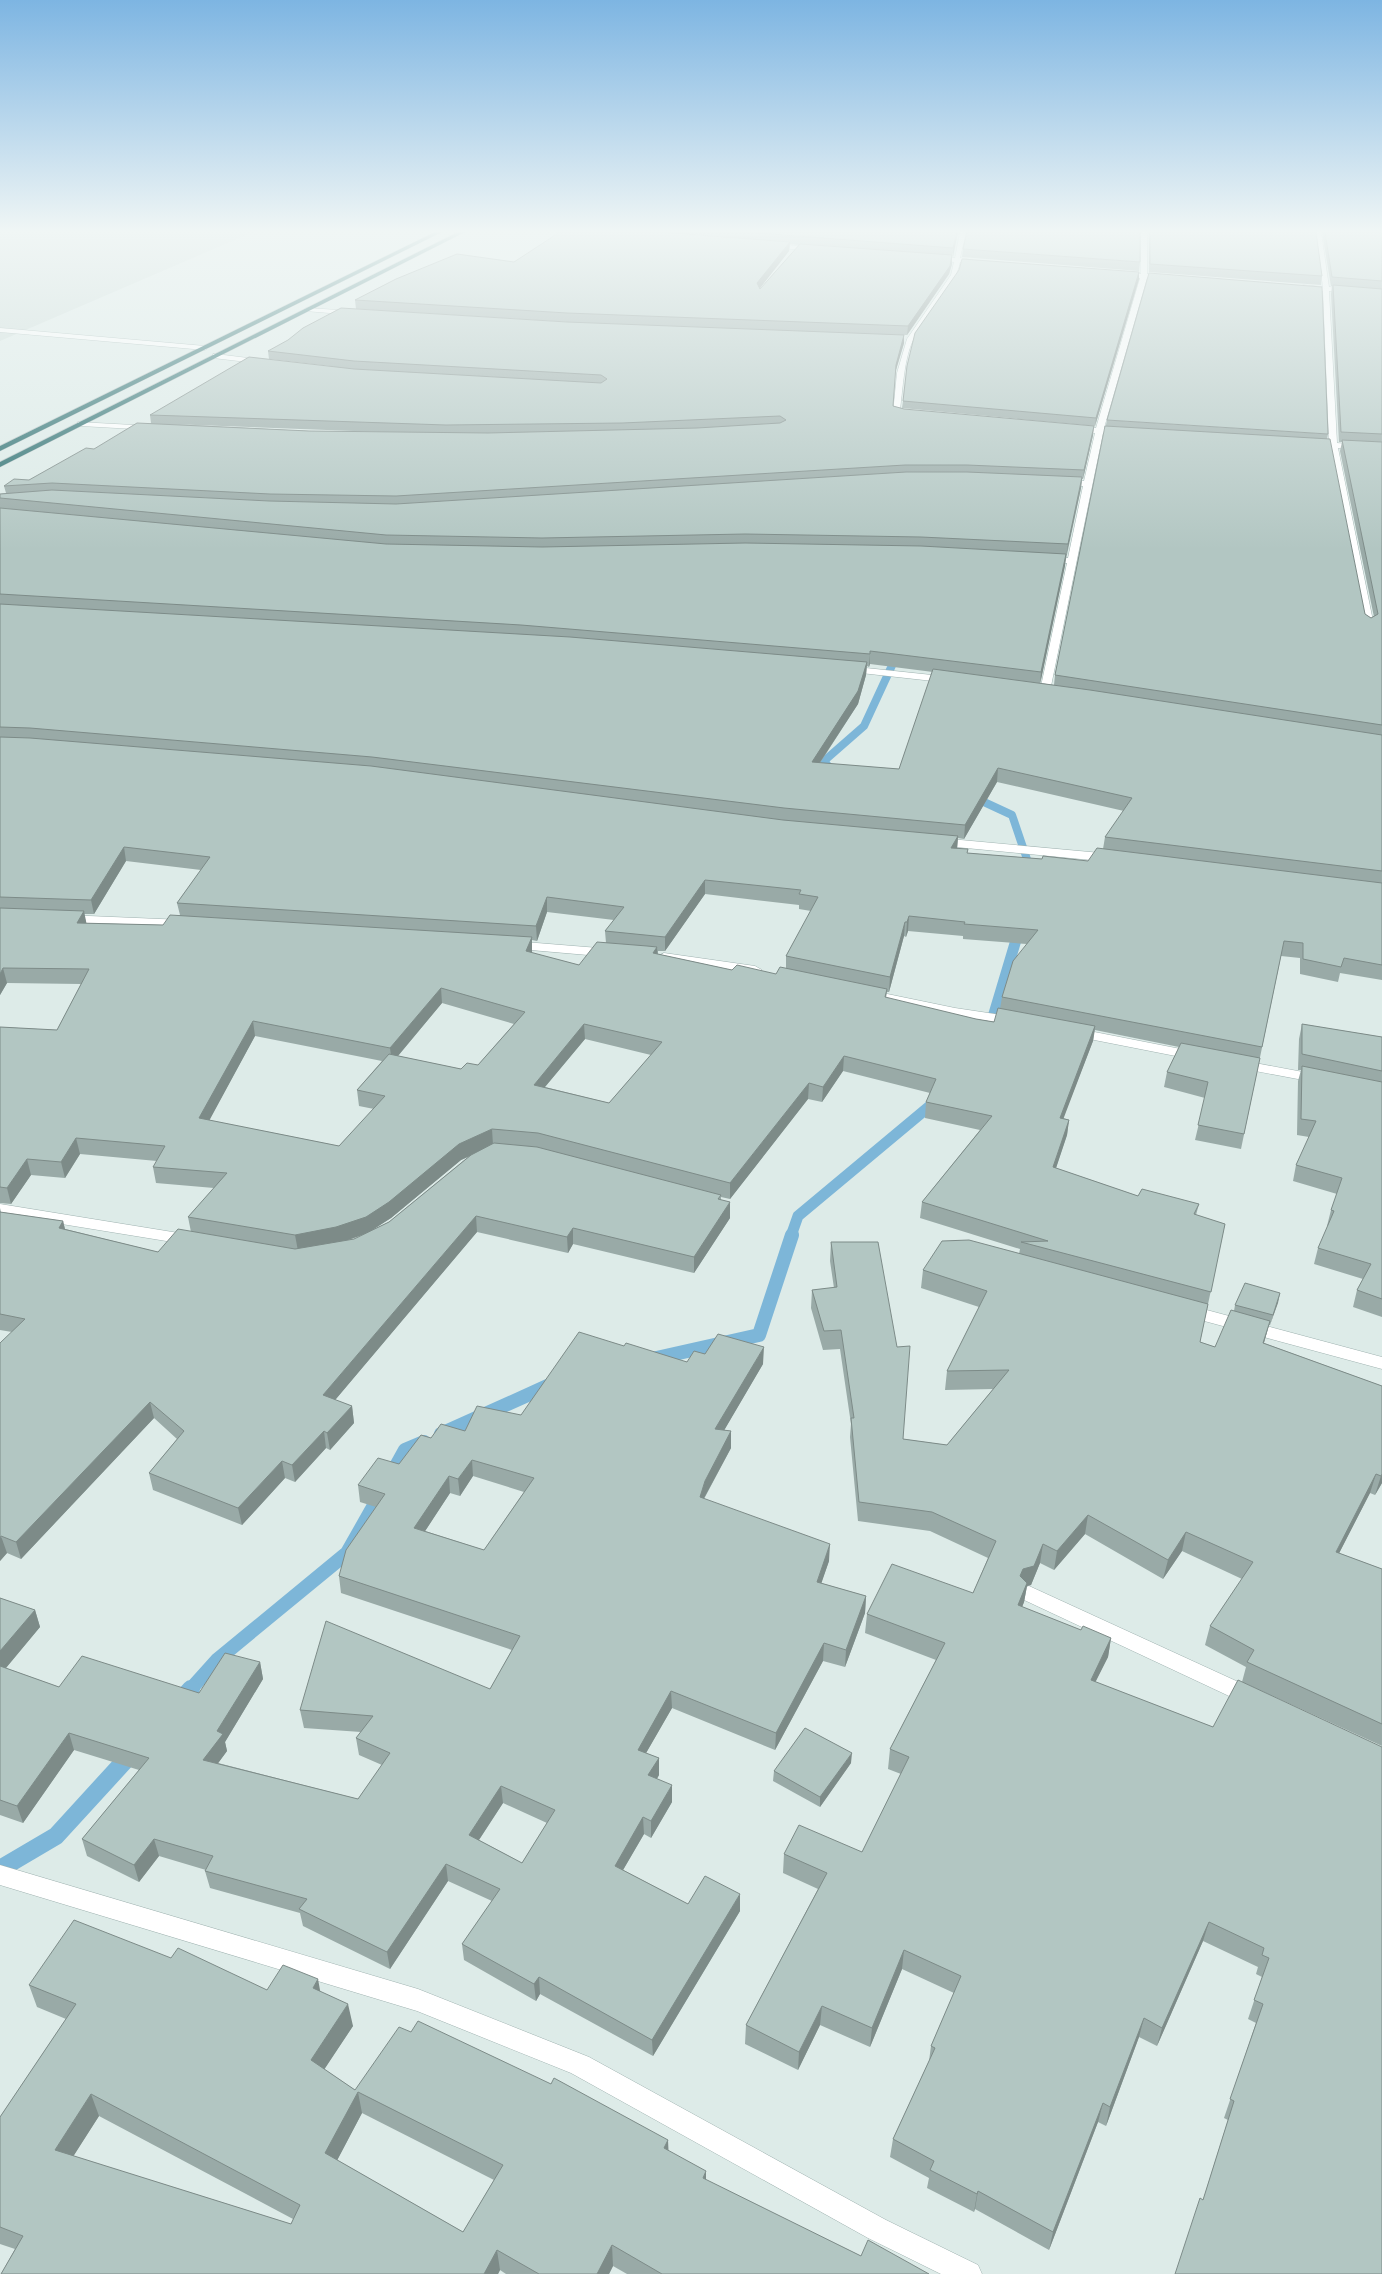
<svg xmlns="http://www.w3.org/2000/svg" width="1382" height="2274" font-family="'Varela Round',sans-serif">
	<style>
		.built { fill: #cbdbd7 }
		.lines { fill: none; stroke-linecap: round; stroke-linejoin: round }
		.stream-far3 { stroke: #7db6d8; stroke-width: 8 }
		.stream-far2 { stroke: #7db6d8; stroke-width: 11 }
		.stream-far1 { stroke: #7db6d8; stroke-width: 14 }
		.stream { stroke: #7db6d8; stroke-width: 18 }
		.street-casing { stroke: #a0b3b1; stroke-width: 1 }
		.highway-casing { stroke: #c0c8c8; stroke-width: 1 }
		.street { fill: #fff; fill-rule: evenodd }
		.highway { fill: #266b6c; fill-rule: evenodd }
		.wall { fill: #99aaa7; fill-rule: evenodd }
		.shaded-wall { fill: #7d8b88 }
		.building { fill: #b2c6c2; stroke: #7d8b88; fill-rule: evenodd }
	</style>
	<rect width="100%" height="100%" fill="#ddebe8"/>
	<path class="built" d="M0,232H253L0,341Z"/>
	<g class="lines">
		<path class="stream-far3" d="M836,775L824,761L864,726L895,659V653
			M971,796L1012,815L1031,871"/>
		<path class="stream-far2" d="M990,1027L1019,930
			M791,1236L798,1216L937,1100"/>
		<path class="stream-far1" d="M652,1359L759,1335L792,1235
			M441,1434L552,1384
			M390,1477L405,1450L424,1442
			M190,1690L217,1660L347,1553L381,1493"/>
		<path class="stream" d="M181,1700L191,1689
			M0,1869L56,1836L131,1754"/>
		<defs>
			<path id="street" d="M960,232H966L960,258L984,262L981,264L960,262C954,291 928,312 914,338C904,357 903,388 900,410L916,415L912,417L893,413L897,373L907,339L951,275L954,262L929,258L932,256L955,258Z
				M1141,232H1147V274L1171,278L1168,280L1147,278L1104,428L1124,430L1128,432L1124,434L1103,433L1050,691L1045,694L1040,691L1067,563L1045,562L1040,559L1045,556L1068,558L1083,486H1062L1058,483L1062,480L1084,481L1095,433L1074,431L1070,429L1074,427L1096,428L1140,278L1116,274L1119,272L1141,274Z
				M1315,232H1321L1329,287L1382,292V296L1329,291L1337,443L1382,447V451L1338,448L1374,626L1369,629L1364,626L1330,448L1311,446L1307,444L1311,442L1329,443L1323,291L1300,287L1303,285L1323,287Z
				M770,244L817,247L820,249L817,251L768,247Z
				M307,308L354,311L357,313L354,315L305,311V309Z
				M0,328L205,346L208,348L205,350L0,332Z
				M216,354L264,360L268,362L264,364L213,358V354Z
				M78,422L152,426L156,428L152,430L81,426H78Z
				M847,666L951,677L956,680L951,683L843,671V667Z
				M939,838L1090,852L1112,854L1118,858L1112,862L935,845L933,842L935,839Z
				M65,915L184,920L190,924L184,928L60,922L59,919Z
				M512,941L611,949L618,953L611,957L507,948L505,945L507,942Z
				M664,953L755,966L762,970L755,974L659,960L657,957Z
				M868,990L955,1008L1015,1017L1022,1021L1015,1025L955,1016L863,997L861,994Z
				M1074,1028L1196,1052L1203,1056L1196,1060L1069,1035L1067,1032L1069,1029Z
				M1239,1060L1319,1075L1326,1079L1319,1083L1234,1067L1232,1064L1234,1061Z
				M0,1204L191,1235L197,1236L199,1240L197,1244L191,1245L0,1214Z
				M1188,1305L1382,1357V1369L1182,1315L1180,1311L1182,1307Z
				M1029,1586L1258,1691L1261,1697L1258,1703L1251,1706L1244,1703L1022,1599L1019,1594L1022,1589Z
				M0,1865L418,1989L589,2057L886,2220L978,2265L982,2274H941L868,2238L571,2073L417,2011L0,1885Z"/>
			<path id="highway" d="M435,232H442L0,451V446Z
				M458,232H465L0,467V462Z"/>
		</defs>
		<use href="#street" class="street-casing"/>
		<use href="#highway" class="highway-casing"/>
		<use href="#street" class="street"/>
		<use href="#highway" class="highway"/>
	</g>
	<path class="wall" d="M560,232H958L952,257V264L949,274L907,335H904V343L895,373L893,406L904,409L1093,435L1083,479H1082L1081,488L1040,683L1054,685L1055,675L1107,420L1328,434L1327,439L1365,614L1371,618L1374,617L1340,451L1342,442H1339L1331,294L1332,286H1331L1322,232H1382V980L1340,973L1338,982L1300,974V958L1281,956L1241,1149L1195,1140L1205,1098L1164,1087L1167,1072L1179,1047L1095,1030L1093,1041L1063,1118L1069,1120L1067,1135L1056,1168L1138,1196L1199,1204L1196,1215L1225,1224L1200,1342L1215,1347L1234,1311L1235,1305L1280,1293L1270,1325H1269L1264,1343L1382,1386V1483L1375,1495L1370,1493L1339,1553L1382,1569V1746L1242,1682L1246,1667L1205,1645L1210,1626L1242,1579L1182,1551L1163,1579L1085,1534L1054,1570L1040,1563L1031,1585L1027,1586L1024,1602L1022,1607L1081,1630L1111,1638L1108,1657L1095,1682L1213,1727L1382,1747L1203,2200L1228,2120L1224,2118L1256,2023L1248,2019L1262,1977L1256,1974L1258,1967L1203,1941L1157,2046L1139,2037L1106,2126L1098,2122L1049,2250L975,2209L974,2212L927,2188L929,2178L890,2157L893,2139L929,2061L931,2046L954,1993L902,1969L870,2047L820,2025L798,2070L745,2044L746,2025L818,1889L783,1873L784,1854L862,1852L901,1774L888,1769L890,1749L936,1660L865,1633L867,1614L973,1593L988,1558L930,1531L858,1521L850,1437L851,1424L840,1349L823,1350L811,1308L812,1290L834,1288L830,1261L831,1242L903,1439L947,1445L993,1389L945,1390L947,1371L979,1307L921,1288L923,1270L1019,1254L1020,1249L920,1218L922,1202L980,1130L925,1118L926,1102L930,1093L843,1071L822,1102L808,1099L730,1199L721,1197V1200L730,1218L694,1273L573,1244L568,1253L477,1232L335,1400L352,1406L354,1423L330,1450L326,1448L295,1482L285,1478L242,1525L153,1490L149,1473L177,1439L154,1418L21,1559L7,1553L0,1561L12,1332L0,1330V1208L1,1212L63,1221L65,1229L158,1252L191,1232L188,1217L214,1188L156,1183L153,1167L157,1161L80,1154L65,1178L31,1175L11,1204L0,1203V1027L57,1030L81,984L7,983L0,995V494L6,493L4,486L29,480L151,423L150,415L330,366L269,359L268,351L567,322L356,309L355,300L514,262ZM790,244L799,245L760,289V288L789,251ZM169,424L380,432L309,431ZM870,664L933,672L899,769L820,763L858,704L866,675L867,666L869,667ZM997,782L1124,811L1105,837L1103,849L1088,861L1042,859L967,853L957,848L958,838L964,839ZM126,861L201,870L177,903L180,915L163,925L86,923L84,914H94ZM705,894L799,905V909L811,911L786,956V968L776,974L732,970L658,954V951H665ZM547,912L614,920L605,931L606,943L579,965L532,953V940L537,941ZM908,931L963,936V939L1027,944L1002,997L1000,1009L994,1022L976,1019L886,998L887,992H889L904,936L906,937ZM442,1003L514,1024L478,1065L461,1069L398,1056ZM255,1036L382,1061L357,1090L359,1106L374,1109L339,1146L209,1120ZM585,1039L651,1055L609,1103L545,1087ZM468,1157L389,1222L368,1232L391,1218L461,1160ZM367,1233L354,1239L346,1241Z
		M1149,232H1316L1322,276L1321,285L1149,272Z
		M963,249L1140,262L1139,271L962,257Z
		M1139,279L1095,426L902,408L903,401Z
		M1302,1024L1382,1037V1317L1353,1307L1357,1290L1363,1279L1314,1264L1318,1248L1328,1226H1327L1331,1210L1337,1194L1293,1181L1296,1165L1309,1137L1297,1135L1298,1081L1301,1070H1298L1299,1039Z
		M624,1346L687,1362L705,1354L763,1364L724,1430L731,1431V1448L704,1499L829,1561L821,1583L866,1596L865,1613L845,1667L823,1661L775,1750L672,1708L646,1753L659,1758V1775L657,1779L672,1802L651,1838L644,1834L623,1870L688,1904L740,1911L653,2056L540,1994L536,2001L464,1960L462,1944L492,1901L448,1881L390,1969L303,1926L300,1913L210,1888L205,1871L206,1870L159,1856L139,1882L87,1856L82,1839L139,1770L74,1750L23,1823L0,1815V1598L35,1610L40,1627L6,1668L59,1687L199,1693L260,1662L263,1679L225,1742L227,1751L218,1763L358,1799L382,1765L359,1755L356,1738L361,1732L304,1728L300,1710L490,1689L512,1650L341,1593L339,1576L376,1507L360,1502L358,1485L399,1464L431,1438L465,1431L521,1415ZM473,1476L524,1492L484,1550L425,1531L450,1493L460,1496ZM503,1803L547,1823L522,1863L479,1840Z
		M851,1763L820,1807L773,1781L774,1771Z
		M171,1958L267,1990L321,1992L353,2026L324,2069L355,2090L668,2140V2151L706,2180L861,2256L929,2274H627L613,2266L609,2274H506L500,2270L498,2274H1L15,2249L0,2244V2117L66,2019L37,2007L29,1985ZM362,2113L494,2180L463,2232L337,2160ZM99,2116L293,2219L291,2224L73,2156Z"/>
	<path class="shaded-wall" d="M957,232H958L953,257V248Z
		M790,242L789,251L757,292V283Z
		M952,255V264L949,274L907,335L908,326Z
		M1139,272V279L1095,426L1096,418Z
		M904,335V343L895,373L896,365Z
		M1094,426L1093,435L1083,479L1084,470Z
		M1082,477L1081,488L1066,556L1068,544Z
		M1066,554L1065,566L1040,685L1041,672Z
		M870,651V664L869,667L870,654Z
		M867,662L866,675L858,704L811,776L812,762Z
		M998,768L997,782L964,839L965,825Z
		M958,836L957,850L951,848Z
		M124,847L126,861L94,914L91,900Z
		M705,880V894L665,951V937Z
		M547,897V912L537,941L536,926Z
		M84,911L87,926L77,923Z
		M909,916L908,931L906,937L907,922Z
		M905,922L904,936L889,992L890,977Z
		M532,937V952L527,966L526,951Z
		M657,947L658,962L653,953Z
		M3,968L7,983L0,995V974Z
		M441,988L442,1003L392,1063L390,1048Z
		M253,1021L255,1036L202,1134L199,1118Z
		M584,1024L585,1039L534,1100V1085Z
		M1095,1026L1093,1041L1058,1133L1060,1118Z
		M844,1056L843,1071L822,1102L823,1087Z
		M809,1083L808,1099L730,1199V1183Z
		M1069,1120L1067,1135L1051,1183L1053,1167Z
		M492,1129L493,1145L461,1160L391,1218L368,1233L339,1243L298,1251L295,1235L459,1144Z
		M76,1138L80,1154L65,1178L61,1162Z
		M27,1159L31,1175L11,1204L7,1188Z
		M730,1202V1218L694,1273V1257Z
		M476,1216L477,1232L325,1412L323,1395Z
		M63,1221L67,1238L59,1228Z
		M573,1228V1244L568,1253L567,1237Z
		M1280,1293L1278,1303L1270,1325L1273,1315Z
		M1270,1321L1265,1339L1258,1362L1263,1343Z
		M764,1347L763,1364L715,1446V1429Z
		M150,1402L154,1418L21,1559L16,1542Z
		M352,1406L354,1423L330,1450L327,1433Z
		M324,1431L326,1448L295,1482L292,1465Z
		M731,1431V1448L704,1498L700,1514V1497L705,1481Z
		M472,1460L473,1476L460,1496L458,1479Z
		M282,1461L285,1478L242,1525L238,1508Z
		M1376,1474L1370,1493L1330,1571L1336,1552Z
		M1382,1474V1483L1375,1495L1381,1476Z
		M449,1476L450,1493L416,1545L414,1528Z
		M1088,1515L1085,1534L1054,1570L1057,1551Z
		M1186,1532L1182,1551L1163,1579L1168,1560Z
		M1,1536L7,1553L0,1561V1538Z
		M830,1544L829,1561L816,1599L817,1582Z
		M1043,1544L1040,1563L1031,1585L1027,1586L1024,1602L1015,1625L1020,1576L1023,1569Z
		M866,1596L865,1613L845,1667L846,1650Z
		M35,1610L40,1627L0,1675V1651Z
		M1111,1638L1108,1657L1087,1699L1091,1680Z
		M824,1643L823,1661L775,1750L776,1733Z
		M260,1662L263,1679L225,1742L227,1751L208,1777L203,1760L217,1731Z
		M671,1691L672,1708L638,1767V1750Z
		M69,1733L74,1750L23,1823L17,1806Z
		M852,1753L851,1763L820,1807V1797Z
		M659,1758V1775L649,1792L648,1775Z
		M672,1785V1802L651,1838V1821Z
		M501,1786L503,1803L471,1852L469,1835Z
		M643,1817L644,1834L616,1882L615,1866Z
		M154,1839L159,1856L139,1882L134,1865Z
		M446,1864L448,1881L390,1969L387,1952Z
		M740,1894V1911L653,2056L652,2040Z
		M1209,1922L1203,1941L1157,2046L1162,2028Z
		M904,1950L902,1969L870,2047L872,2028Z
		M539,1977L540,1994L536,2001L534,1984Z
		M318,1979L322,2001L313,1988Z
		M348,2004L353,2026L316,2082L311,2060Z
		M822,2006L820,2025L798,2070L799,2052Z
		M1144,2018L1139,2037L1106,2126L1110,2107Z
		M358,2092L362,2113L330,2174L325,2153Z
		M91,2094L99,2116L64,2171L55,2150Z
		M1103,2103L1098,2122L1049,2250L1053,2232Z
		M668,2140L669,2161L664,2148Z
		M706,2171V2191L703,2178Z
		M978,2191L975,2209L974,2212L977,2194Z
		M612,2245L613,2266L609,2274H597Z
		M497,2250L500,2270L498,2274H484Z"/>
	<path class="building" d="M560,232H659L790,242L757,283L760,289L800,244L952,255L950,266L908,326L567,313L355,300L396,279L457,254L514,262Z
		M745,232H957L953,248Z
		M967,232H1140V262L963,249Z
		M1150,232H1316L1322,276L1150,264Z
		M1325,232H1382V281L1332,277Z
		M962,259L1139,272L1096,418L903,401L907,366L915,333L959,270Z
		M1149,273L1322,287L1328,434L1107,420Z
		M1333,285L1382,289V434L1341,432Z
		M341,308L567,322L904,335L896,365L893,406L904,409L1094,426L1084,470L967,465H905L396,496L270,494L52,483L4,486L14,479L29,480L86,448L94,449L137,423L309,431L488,433L697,428L780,423L786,420L780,416L622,423L446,425L150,415L249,357L354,369L601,383L607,379L601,375L354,361L268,351L288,340L303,328Z
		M1105,426L1330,439L1365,614L1371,618L1378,614L1342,440L1382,442V725L1055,675Z
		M906,472H967L1082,477L1068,544L921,537L745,534L542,538L386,535L0,498V494L52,490L269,501L396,504Z
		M0,508L386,544L542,547L745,543L921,546L1066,554L1041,672L870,651V654L521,625L0,594Z
		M0,604L570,637L867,662L858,691L812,762L899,769L933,669L1090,690L1382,735V871L1105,837L1132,798L998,768L965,825L784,808L372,757L30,728L0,727Z
		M0,737L30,738L371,766L783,820L958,836L951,848L968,849L967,853L1042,859L1043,856L1088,861L1097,848L1382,883V965L1344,958L1341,967L1303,959V943L1284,941L1262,1047L1002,997L1013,961L1038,930L964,924L965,922L909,916L907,922H905L890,977L786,956L818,897L799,894L801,890L705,880L665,937L605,931L624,907L547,897L536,926L177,903L210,857L124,847L91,900L0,897Z
		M0,908L84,911L77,923L163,925L170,915L532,937L526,951L579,965L597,942L647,946L657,947L653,953L732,970L737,965L776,974L780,967L887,989L885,997L976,1019L994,1022L998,1008L1095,1026L1060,1118L1069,1120L1053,1167L1138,1196L1142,1189L1199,1204L1194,1214L1225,1224L1211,1292L1021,1242L1048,1241L922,1202L992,1116L926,1102L936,1079L844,1056L823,1087L809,1083L730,1183L538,1133L492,1129L459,1144L389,1202L366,1217L336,1227L295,1235L188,1217L227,1173L153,1167L165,1146L76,1138L61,1162L27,1159L7,1188L0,1187V1027L57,1030L89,969L3,968L0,974ZM441,988L525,1012L478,1065L467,1063L461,1069L389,1054L357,1090L385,1096L339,1146L199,1118L253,1021L390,1048ZM584,1024L662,1042L609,1103L534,1085Z
		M1302,1024L1382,1037V1071L1302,1054Z
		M1181,1043L1260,1058L1244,1134L1198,1125L1208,1082L1167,1072Z
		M1302,1066L1382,1082V1299L1357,1290L1371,1264L1318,1248L1334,1211L1331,1210L1342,1178L1296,1165L1316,1121L1301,1119Z
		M494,1143L537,1147L721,1195L718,1199L730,1202L694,1257L573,1228L567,1237L476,1216L323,1395L352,1406L327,1433L324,1431L292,1465L282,1461L238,1508L149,1473L184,1431L150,1402L16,1542L1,1536L0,1538V1343L25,1319L0,1314V1212L63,1221L59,1228L158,1252L178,1229L295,1249L354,1239L389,1222L471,1155Z
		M969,1240L1208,1304L1200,1342L1215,1347L1231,1310L1270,1321L1263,1343L1382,1386V1474L1381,1476L1376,1474L1336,1552L1382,1569V1724L1247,1662L1254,1650L1210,1626L1253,1562L1186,1532L1168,1560L1088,1515L1057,1551L1043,1544L1034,1566L1023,1569L1020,1576L1027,1583L1018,1605L1081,1630L1083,1626L1111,1638L1091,1680L1213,1727L1238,1680L1382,1747V2274H1175L1200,2198L1203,2200L1234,2101L1230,2099L1263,2004L1254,2000L1269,1958L1262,1955L1264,1948L1209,1922L1162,2028L1144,2018L1110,2107L1103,2103L1053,2232L978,2191L977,2194L930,2170L934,2161L893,2139L935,2048L931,2046L961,1976L904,1950L872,2028L822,2006L799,2052L746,2025L827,1873L784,1854L799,1825L862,1852L909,1757L890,1749L945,1643L867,1614L892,1564L973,1593L996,1541L932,1512L859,1502L851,1418H854L841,1330L824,1331L812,1290L837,1287L831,1242H878L897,1347L910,1346L903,1439L947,1445L1009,1370L947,1371L987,1291L923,1270L942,1241Z
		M1245,1283L1280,1293L1273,1315L1235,1305Z
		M579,1332L624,1346L626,1343L687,1362L694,1351L705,1354L718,1334L764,1347L715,1429L731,1431L705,1481L700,1497L830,1544L817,1582L866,1596L846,1650L824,1643L776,1733L671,1691L638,1750L659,1758L648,1775L672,1785L651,1821L643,1817L615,1866L688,1904L705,1876L740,1894L652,2040L539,1977L534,1984L462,1944L500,1889L446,1864L387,1952L299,1909L307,1899L205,1871L213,1856L154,1839L134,1865L82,1839L149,1758L69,1733L17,1806L0,1800V1666L59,1687L82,1656L199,1693L225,1653L260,1662L217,1731L223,1734L203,1760L358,1799L390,1753L356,1738L373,1716L300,1710L326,1621L490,1689L520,1636L339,1576L346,1550L385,1494L358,1485L378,1458L399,1464L421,1435L431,1438L441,1424L465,1431L477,1406L521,1415ZM472,1460L534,1478L484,1550L414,1528L449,1476L458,1479ZM501,1786L555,1810L522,1863L469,1835Z
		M0,1598L35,1610L0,1651Z
		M805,1728L852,1753L820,1797L774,1771Z
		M74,1920L171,1958L178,1948L267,1990L283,1965L318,1979L313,1988L348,2004L311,2060L355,2090L399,2027L411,2032L418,2021L551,2084L554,2078L668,2140L664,2148L706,2171L703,2178L861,2256L868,2240L929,2274H662L612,2245L597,2274H539L497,2250L484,2274H1L23,2236L0,2227V2117L76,2004L29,1985ZM358,2092L503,2165L463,2232L325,2153ZM91,2094L300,2205L291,2224L55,2150Z"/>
	<linearGradient id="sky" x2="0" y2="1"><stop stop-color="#7db5e2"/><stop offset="0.42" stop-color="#f0f6f5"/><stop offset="1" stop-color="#f0f6f5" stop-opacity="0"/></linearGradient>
	<rect width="1382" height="550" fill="url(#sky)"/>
</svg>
